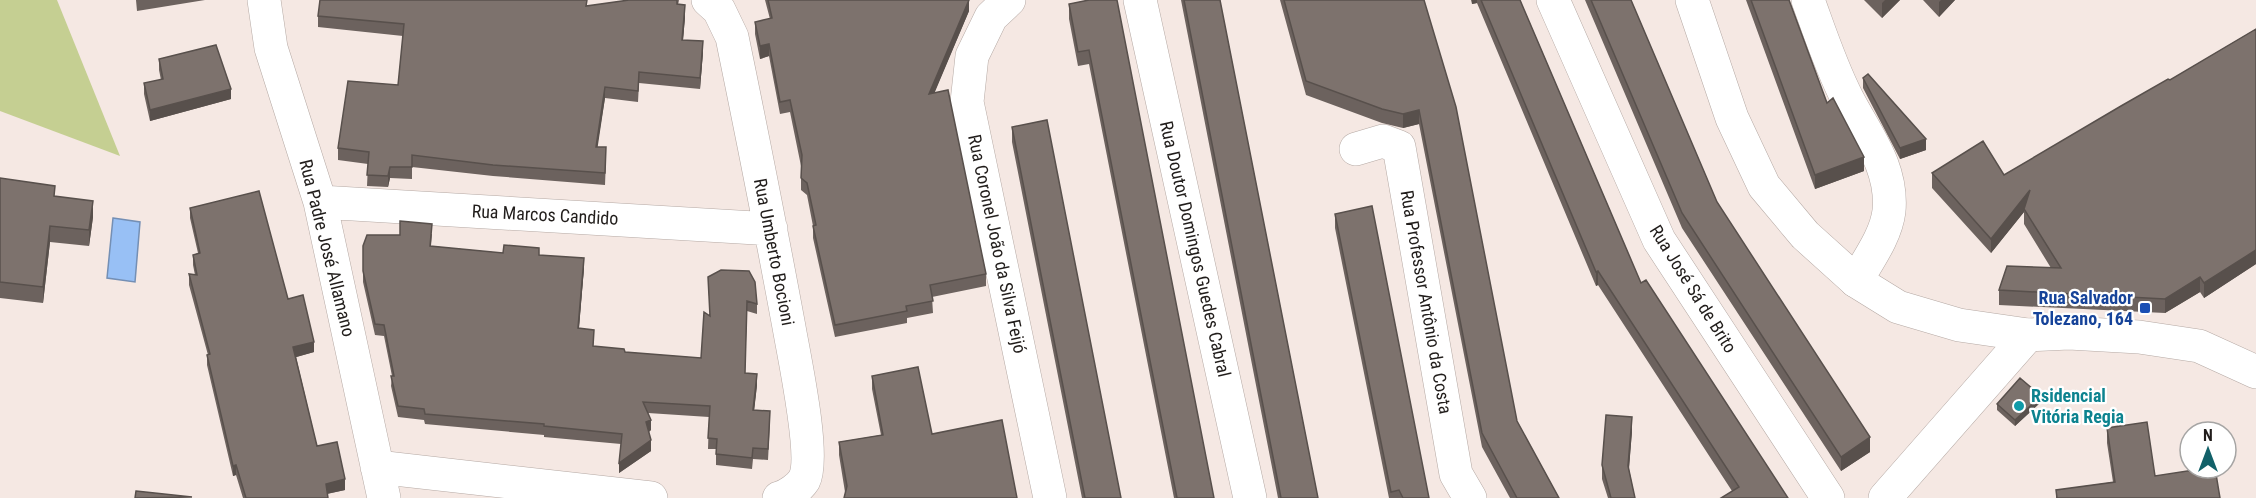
<svg xmlns="http://www.w3.org/2000/svg" width="2256" height="498" font-family="'Roboto Condensed',sans-serif">
	<style>
		.green { fill: #c5cf92 }
		.water { fill: #98c0f5; stroke: #748fb4; stroke-width: 1.5 }
		.lines { fill: none; stroke-linecap: round; stroke-linejoin: round }
		.minor-casing { stroke: #b5a9a4; stroke-width: 34 }
		.tertiary-casing { stroke: #b5a9a4; stroke-width: 34 }
		.minor { stroke: #fff; stroke-width: 33 }
		.tertiary { stroke: #fff; stroke-width: 33 }
		.wall { fill: #6c625e }
		.shaded-wall { fill: #58504c }
		.building { fill: #7d726d; stroke: #58504c; stroke-width: 1.5 }
		.transit-dot { fill: #1a4fb4; stroke: #fff; stroke-width: 2 }
		.culture-dot { fill: #0f9aa8; stroke: #fff; stroke-width: 2 }
		.labels { text-anchor: middle; stroke-width: 4.5; stroke-linejoin: round; paint-order: stroke }
		.street-label { font-size: 18px; fill: #211d1b; stroke: #fff }
		.transit-label { font-size: 18px; font-weight: bold; fill: #164399; stroke: #fff; text-anchor: end }
		.culture-label { font-size: 18px; font-weight: bold; fill: #0d838f; stroke: #fff; text-anchor: start }
	</style>
	<rect width="100%" height="100%" fill="#f5e8e3"/>
	<path class="green" d="M0,0H57L120,156L0,111Z"/>
	<path class="water" d="M113,218L140,222L135,282L107,278Z"/>
	<g class="lines">
		<defs>
			<path id="minor" d="M264,0L271,48L320,202L384,498
				M708,0L719,10L732,37C752,134 771,230 789,327C794,356 816,458 804,480C799,488 787,496 779,498
				M1009,0L991,17L972,56L967,102L1050,498
				M1140,0L1250,498
				M1553,0L1659,240L1828,498
				M1808,0C1820,33 1831,67 1847,98C1866,135 1893,167 1889,211C1886,236 1868,260 1856,281
				M1356,149L1383,141L1399,147L1456,474L1470,498
				M320,202L771,229
				M377,467L651,498
				M1885,498L2028,335"/>
			<path id="tertiary" d="M1692,0L1732,118L1764,186L1805,235L1856,281L1898,307L1959,325L2028,335L2069,333L2139,337L2199,346L2256,372"/>
		</defs>
		<use href="#minor" class="minor-casing"/>
		<use href="#tertiary" class="tertiary-casing"/>
		<use href="#minor" class="minor"/>
		<use href="#tertiary" class="tertiary"/>
	</g>
	<path class="wall" d="M136,0H205L137,11Z
		M679,0L678,5L685,17L683,40L703,52L700,89L639,83L638,102L605,98L597,147L606,159L605,185L493,176L412,167V179L390,178L388,187L367,186L368,164L338,160V148L398,85L403,36L318,27V16L587,6Z
		M765,0H969V11L934,93L986,274V286L932,297L933,313L907,318V323L835,337L813,238V226L807,195L801,190V166L790,112L780,114L769,56L760,59L755,34V22L770,19Z
		M1089,0L1214,498H1174L1089,64L1078,66L1069,19V4Z
		M1181,0H1220L1318,498H1278Z
		M1280,0H1424L1517,421L1559,498H1510L1482,447L1419,124L1403,128L1382,123L1306,95Z
		M1471,0H1520L1641,283L1788,498L1732,491L1598,285L1596,286L1477,3L1472,4Z
		M1585,0H1631L1717,202L1870,452L1841,471L1682,228Z
		M1746,0H1789L1827,103L1864,171L1815,189Z
		M1864,0H1900L1882,18Z
		M1923,0H1955L1939,17Z
		M2256,29V264L2204,298L2200,292L2165,313L1999,305V290L2051,268L2024,224V212L1991,253L1932,188V173L2004,175L2170,80Z
		M159,59L231,99L150,121L144,94V83L161,80L159,70Z
		M1863,78L1926,150L1900,159L1863,88Z
		M1012,127L1121,498H1082L1012,142Z
		M0,178L55,196L93,217L89,246L50,242L43,303L0,298Z
		M190,208L288,299L314,352L296,357L317,446L345,490L327,494L328,498H243L236,475L233,476L207,365V355H208L189,285V274L195,275L193,265V255L198,253L190,218Z
		M1335,214L1429,498H1389L1335,228Z
		M432,234L431,246L503,253L539,255L584,268L579,328L594,340L593,346L625,352L701,358L710,316L708,277L757,304V314L747,311L745,373L757,385L754,410L770,422L768,460L753,459L752,469L716,465V449H708L709,417L648,413L651,430L649,432L651,451L619,473L621,444L544,437V435L425,424L424,420L398,417L391,386L392,376L384,336L375,335L363,282V246Z
		M872,376L932,434L845,492L839,455V442L881,435L872,389Z
		M2041,402L2015,426L1997,410V404Z
		M2107,428L2155,476L2220,498H2056V490L2113,482L2107,443Z
		M1632,431L1629,469L1635,498H1608L1602,479V465Z"/>
	<path class="shaded-wall" d="M969,0V11L929,106V94Z
		M1472,0H1477V3L1472,4Z
		M1885,0H1900L1882,18V3Z
		M1941,0H1955L1939,17V2Z
		M685,5V17L682,52V40Z
		M703,41V52L700,89V78Z
		M769,44V56L760,59V46Z
		M605,87V98L596,158V147Z
		M231,89V99L150,121V110Z
		M1419,110V124L1403,128V114Z
		M1926,139V150L1900,159V148Z
		M1864,157V171L1815,189V175Z
		M390,167V178L388,187V176Z
		M2030,190L2024,209V212L1991,253V239Z
		M93,201V217L89,246V230Z
		M50,226V242L43,303V287Z
		M2256,250V264L2204,298V283Z
		M584,258V268L578,339V328Z
		M1598,271V285L1596,286V272Z
		M2200,277V292L2165,313V299Z
		M314,342V352L293,358V347Z
		M757,374V385L753,421V410Z
		M2041,396V402L2015,426V420Z
		M1632,417V431L1628,479V466Z
		M651,420V430L646,433V422Z
		M1870,437V452L1841,471V457Z
		M651,440V451L619,473V463Z
		M236,465V475L233,476V466Z
		M345,479V490L326,494V484Z"/>
	<path class="building" d="M320,0H587L586,6L629,0H677V4L685,5L682,40L703,41L700,78L639,72L638,91L605,87L596,147H606L605,173L493,165L412,155V167H390L388,176L367,175L369,152L338,148L348,81L398,85L404,24L318,16Z
		M768,0H969L929,94L948,90L986,274L930,285L933,301L906,306L907,311L835,325L813,226L816,225L807,183L801,178L802,155L790,100L780,102L769,44L760,46L755,22L772,18Z
		M1089,0H1117L1214,498H1177L1089,50L1078,52L1069,4Z
		M1184,0H1220L1318,498H1281Z
		M1284,0H1424L1456,107L1517,421L1559,498H1517L1482,433L1419,110L1403,114L1382,109L1306,81Z
		M1481,0H1520L1641,283L1646,280L1788,498H1721L1739,487L1598,271L1596,272Z
		M1591,0H1631L1717,202L1870,437L1841,457L1682,213Z
		M1751,0H1789L1827,103L1833,98L1864,157L1815,175Z
		M2256,29V250L2204,283L2200,277L2165,299L1999,290L2007,266L2061,268L2024,209L2030,190L1991,239L1932,173L1983,141L2004,175L2121,106L2168,79L2170,80Z
		M216,45L231,89L150,110L144,83L163,79L159,59Z
		M1868,74L1926,139L1900,148L1863,78Z
		M1047,120L1121,498H1085L1012,127Z
		M0,178L55,186L54,196L93,201L89,230L50,226L43,287L0,282Z
		M259,191L288,299L303,295L314,342L293,347L317,446L337,442L345,479L326,484L328,498H246L236,465L233,466L207,355L210,354L189,274L197,275L193,255L200,253L190,208Z
		M1372,206L1429,498H1403L1399,490L1391,492L1335,214Z
		M400,221L432,224L430,246L503,253L504,245L539,248V255L584,258L578,328L594,330L593,346L624,349L625,352L701,358L704,312L710,316L708,277L721,270L749,271L755,282L757,304L747,301L745,373L757,374L753,410L770,411L768,449L753,448L752,458L716,454L717,439L708,438L710,406L643,402L651,420L646,422L651,440L619,463L622,434L544,426V424L425,414L424,409L398,406L391,376H394L384,325L375,324L363,271V246L367,235H400Z
		M918,367L932,434L1002,420L1017,498H844L847,486L839,442L883,435L872,376Z
		M2020,378L2041,396L2015,420L1997,404Z
		M1606,415L1632,417L1628,466L1635,498H1611L1602,465Z
		M2147,422L2155,476L2207,468H2215L2220,498H2057L2056,490L2115,482L2107,428Z
		M136,491L192,497L135,498Z"/>
	<rect class="transit-dot" x="2139" y="302" width="12" height="12" rx="3"/>
	<circle class="culture-dot" cx="2019" cy="406" r="6"/>
	<g class="labels">
		<g class="street-label">
			<text transform="translate(545 215) rotate(3)" y="6">Rua Marcos Candido</text>
			<text transform="translate(997 244) rotate(78)" y="6">Rua Coronel João da Silva Feijó</text>
			<text transform="translate(327 248) rotate(76)" y="6">Rua Padre José Allamano</text>
			<text transform="translate(1195 249) rotate(77)" y="6">Rua Doutor Domingos Guedes Cabral</text>
			<text transform="translate(774 252) rotate(79)" y="6">Rua Umberto Bocioni</text>
			<text transform="translate(1693 289) rotate(58)" y="6">Rua José Sá de Brito</text>
			<text transform="translate(1426 302) rotate(80)" y="6">Rua Professor Antônio da Costa</text>
		</g>
		<g class="transit-label">
			<text x="2133" y="304">Rua Salvador<tspan x="2133" dy="21">Tolezano, 164</tspan></text>
		</g>
		<g class="culture-label">
			<text x="2031" y="402">Rsidencial<tspan x="2031" dy="21">Vitória Regia</tspan></text>
		</g>
	</g>
	<g transform="translate(2208 450)"><circle r="28" fill="#ffffff" stroke="#a6a5a4" stroke-width="1.5"/>
	<path d="M0-4.5L10 22L0 15L-10 22Z" fill="#126169"/>
	<text y="-9" font-size="16" font-weight="bold" text-anchor="middle" fill="#211d1b">N</text>
	</g>
</svg>
